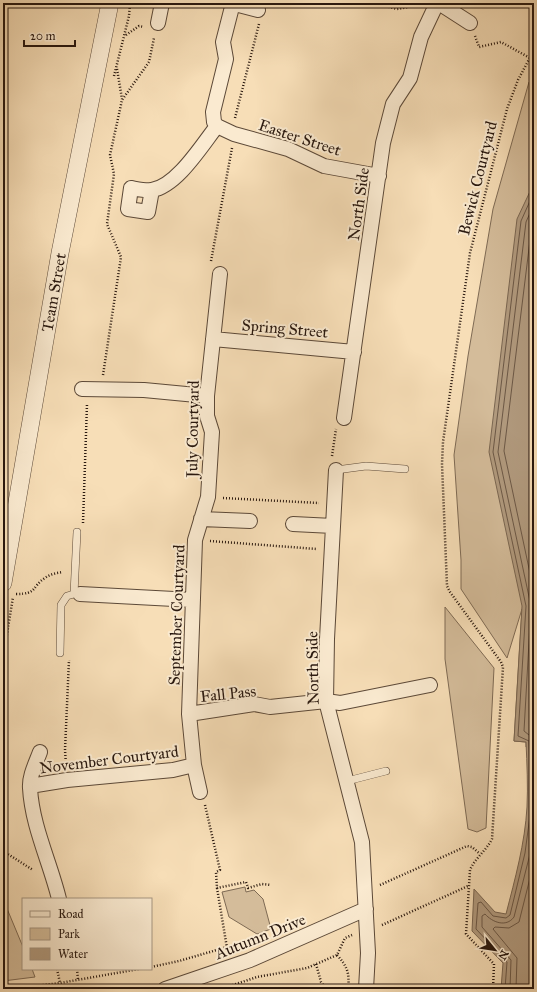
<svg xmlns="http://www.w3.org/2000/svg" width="537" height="992" font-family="'IM FELL Great Primer',serif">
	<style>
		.green { fill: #d4bc9a; stroke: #7e6a54 }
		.water { fill: #b19a7e; stroke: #7a6651 }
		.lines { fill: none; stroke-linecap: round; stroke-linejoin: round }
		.shore { stroke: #6c5846; stroke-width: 1 }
		.service-casing { stroke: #5c4938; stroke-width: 8 }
		.minor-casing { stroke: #5c4938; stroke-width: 16 }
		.tertiary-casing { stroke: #5c4938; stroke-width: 18 }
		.path { stroke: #28170e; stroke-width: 2.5; stroke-dasharray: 1 2; stroke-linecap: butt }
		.service { stroke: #faead0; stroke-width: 7 }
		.minor { stroke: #faead0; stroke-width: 14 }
		.tertiary { stroke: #faead0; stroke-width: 17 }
		.labels { text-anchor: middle; stroke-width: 4; stroke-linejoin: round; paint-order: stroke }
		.street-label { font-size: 16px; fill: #28170e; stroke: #faead0 }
	</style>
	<rect width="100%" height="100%" fill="#f7deb7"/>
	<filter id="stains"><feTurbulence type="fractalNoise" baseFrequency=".005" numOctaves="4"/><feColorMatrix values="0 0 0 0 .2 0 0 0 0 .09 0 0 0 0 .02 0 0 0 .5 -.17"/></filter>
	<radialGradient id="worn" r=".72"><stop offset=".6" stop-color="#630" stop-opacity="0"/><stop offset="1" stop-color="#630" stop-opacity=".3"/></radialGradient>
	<path class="green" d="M534,80V747H526V742L514,741L522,609L507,658L461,589V560L454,455L468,356L493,209L529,82Z
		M445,607L494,668L486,828L477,832L468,829L445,659Z
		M245,887L246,892L254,890L263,899L271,929L257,934L229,917L222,892Z
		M3,899L23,947V969H32L35,977L3,981Z"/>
	<path class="water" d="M534,183V989H501L503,963L472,931L474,889L495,912L506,914C515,879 525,843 527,807C528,786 527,764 526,742L514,741L522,606L489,452L517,219Z"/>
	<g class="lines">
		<path class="shore" d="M534,204L526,222L498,452L531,606L524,731L534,739
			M534,219L532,224L504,451L534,592
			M534,656L530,727L534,730
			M505,989L507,962L476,929L478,903L481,902L493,916L506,918L510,915L525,853L531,808L529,741L518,736L526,606L493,452L521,221L534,192
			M510,989L511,960L482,927V916L485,914C492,922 506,928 514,917L530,854L534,824
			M516,989L517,958L493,929L495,927L509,928L519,922L534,862"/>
		<defs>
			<path id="service" d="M336,470L366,466L405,469
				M60,653L61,605L67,596L74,594L77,532
				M347,781L386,771"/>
			<path id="minor" d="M231,3L258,10
				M233,3L223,42L226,59L213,112L214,122L217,126L234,134L288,149L324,166L379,176
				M439,3L470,23
				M158,23L162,3
				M152,190L148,212L128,209L131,188C137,189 146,191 152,190C177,186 202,145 217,126
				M213,339L354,352
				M82,389L144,390L207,396
				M344,418L383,143L393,104L410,78L421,37L437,3
				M336,470L327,639L326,701L362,842L368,953L366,989
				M201,519L250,521
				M293,524L333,526
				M80,594L193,600
				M189,714L195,540L208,497L212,432L207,416V396L220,274
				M40,752C36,763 29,776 30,788C32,826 50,862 59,899
				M30,786L67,780L173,770L194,765
				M200,792L194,765L189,714L254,704L270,707L326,701L340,703L430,685
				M165,989L250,960L366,909"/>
			<g id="tertiary">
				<path id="s1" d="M3,583L60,253L110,3"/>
			</g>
		</defs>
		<use href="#service" class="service-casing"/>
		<use href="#minor" class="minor-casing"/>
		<use href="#tertiary" class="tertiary-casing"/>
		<path class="path" d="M374,3L397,9L409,7
			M403,3L409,7L419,5
			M126,35L139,26L144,27
			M475,36L479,47L501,42L530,58
			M117,69L122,99
			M114,76L129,16L130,3
			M235,118L259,24
			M211,261L232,148
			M103,375L121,257L107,224L114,174L110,155L122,100L149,62L154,38
			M332,456L336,429
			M223,498L319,503
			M83,523L87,404
			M210,541L317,549
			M16,594C38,594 31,587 45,578C50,574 57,573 63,572
			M3,659L13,597
			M66,765L65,750L69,660
			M205,805L220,870L216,872L217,888L246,882L248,888L262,884L271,885
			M3,851L33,870
			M380,885L467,846L472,847L480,854
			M217,888L227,948
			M382,925L468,886
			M337,955C347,966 350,973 348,989
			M316,964L321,982L326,989
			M151,967L179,961L258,938
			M57,969L60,983
			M77,969L78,980
			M10,989L60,983L139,969
			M221,989L257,977L307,968L337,955L345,938L352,935
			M493,989L494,964L466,934L470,870C475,858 486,851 492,839L503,667L501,662L450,592L447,586L442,464L443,442L470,253L507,109L518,80L534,50"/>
		<use href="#service" class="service"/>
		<use href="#minor" class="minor"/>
		<use href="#tertiary" class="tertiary"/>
	</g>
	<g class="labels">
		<g class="street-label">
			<text transform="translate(300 137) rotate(18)" y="6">Easter Street</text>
			<text transform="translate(477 178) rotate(-76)" y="6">Bewick Courtyard</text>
			<text transform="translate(358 204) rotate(-82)" y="6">North Side</text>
			<text dy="6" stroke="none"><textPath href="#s1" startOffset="295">Team Street</textPath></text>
			<text transform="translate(285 328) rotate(5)" y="6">Spring Street</text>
			<text transform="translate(192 429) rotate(-89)" y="6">July Courtyard</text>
			<text transform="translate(176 615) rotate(-88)" y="6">September Courtyard</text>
			<text transform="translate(312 668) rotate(-91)" y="6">North Side</text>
			<text transform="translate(228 693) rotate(-6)" y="6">Fall Pass</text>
			<text transform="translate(109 759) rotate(-7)" y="6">November Courtyard</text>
			<text transform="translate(260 936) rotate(-22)" y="6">Autumn Drive</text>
		</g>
	</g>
	<rect width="537" height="992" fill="none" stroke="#f7deb7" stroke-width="16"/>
	<rect x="4" y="4" width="529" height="984" fill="none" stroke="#28170e" stroke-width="2"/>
	<rect x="8" y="8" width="521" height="976" fill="none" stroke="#28170e"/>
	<rect x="22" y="898" width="130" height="72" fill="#faead0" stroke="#a69682"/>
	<rect x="30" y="911" width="20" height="6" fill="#faead0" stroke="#a69682"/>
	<text x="58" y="918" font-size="12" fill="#28170e">Road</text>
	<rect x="30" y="928" width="20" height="12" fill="#d4bc9a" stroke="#a69682"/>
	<text x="58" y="938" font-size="12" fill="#28170e">Park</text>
	<rect x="30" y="948" width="20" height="12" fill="#b19a7e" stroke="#a69682"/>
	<text x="58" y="958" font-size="12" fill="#28170e">Water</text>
	<g transform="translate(495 950) rotate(120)" stroke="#faead0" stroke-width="3" paint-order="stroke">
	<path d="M0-3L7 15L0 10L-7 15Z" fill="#28170e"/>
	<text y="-6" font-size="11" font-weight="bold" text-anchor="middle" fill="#28170e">N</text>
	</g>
	<path d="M24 40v6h51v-6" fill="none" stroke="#28170e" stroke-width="2"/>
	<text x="30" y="40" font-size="12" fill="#28170e" stroke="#faead0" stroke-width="3" paint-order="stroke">20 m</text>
	<rect width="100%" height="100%" filter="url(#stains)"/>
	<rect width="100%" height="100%" fill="url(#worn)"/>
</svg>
